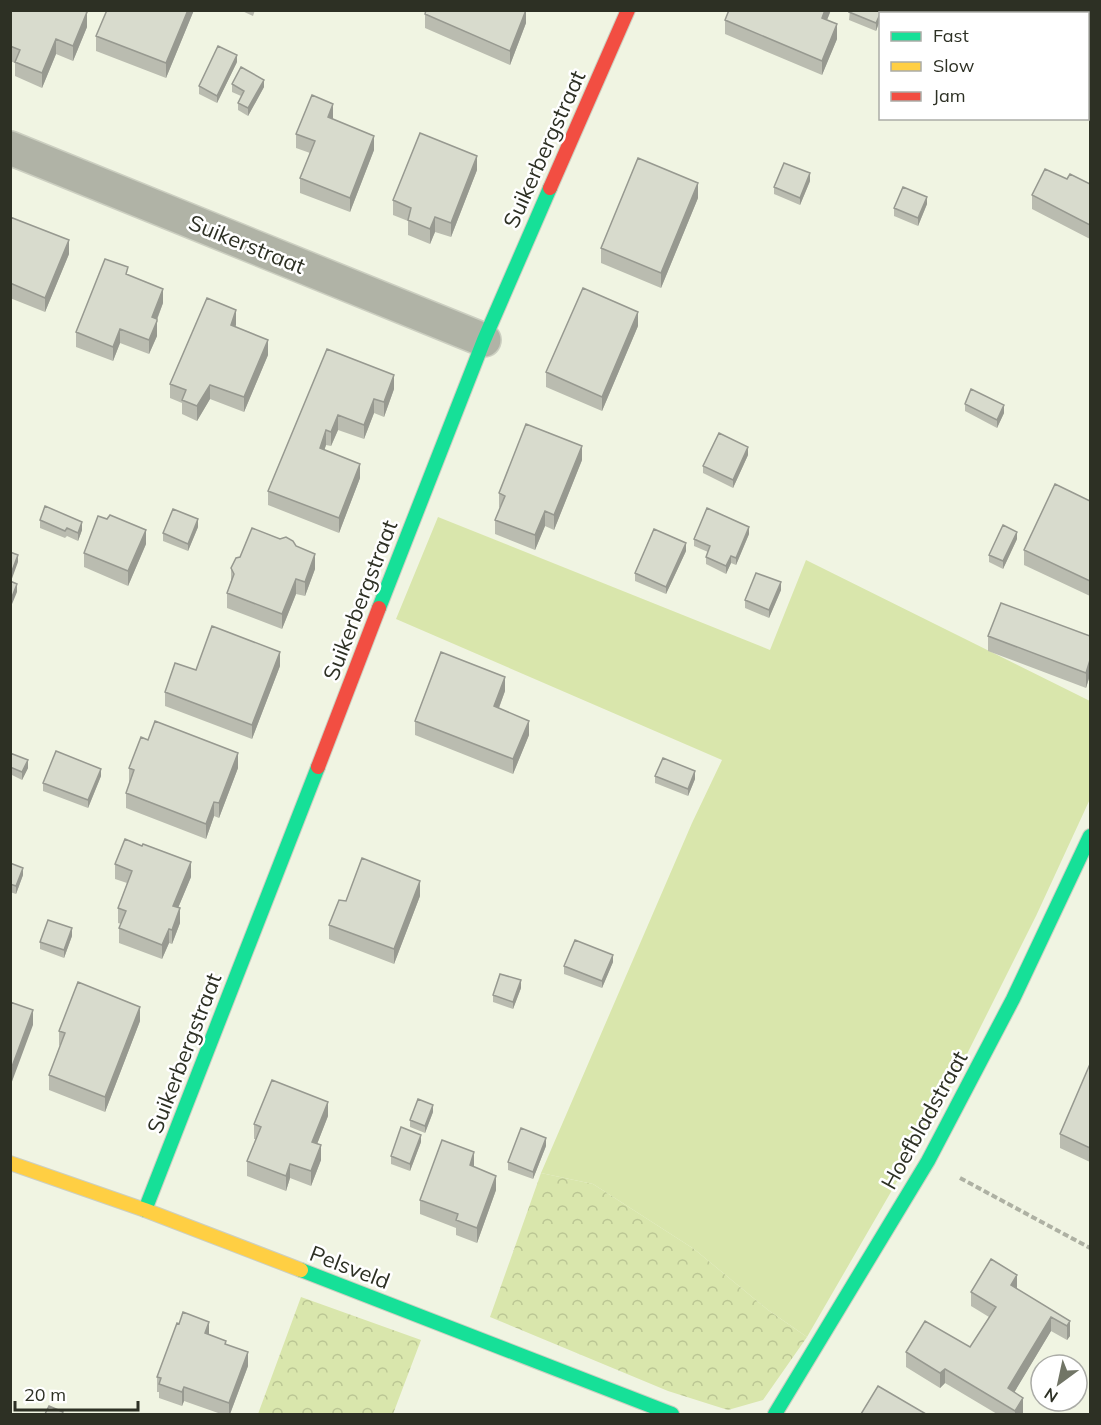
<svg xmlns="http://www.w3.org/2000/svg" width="1101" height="1425" font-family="Mulish,sans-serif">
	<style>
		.green { fill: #d9e6ac }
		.forest { fill: url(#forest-crowns) }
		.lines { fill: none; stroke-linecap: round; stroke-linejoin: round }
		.street-casing { stroke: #cccfc1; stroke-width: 36 }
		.fast-casing { stroke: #cccfc1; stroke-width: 16 }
		.slow-casing { stroke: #cccfc1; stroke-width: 16 }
		.jam-casing { stroke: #cccfc1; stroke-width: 16 }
		.path { stroke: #aeb1a3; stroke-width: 4; stroke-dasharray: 6 3; stroke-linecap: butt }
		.street { stroke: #b0b3a6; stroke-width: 33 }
		.fast { stroke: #16e098; stroke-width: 14 }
		.slow { stroke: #ffcf43; stroke-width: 14 }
		.jam { stroke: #f24e42; stroke-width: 14 }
		.wall { fill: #babcb0 }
		.shaded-wall { fill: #979990 }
		.building { fill: #d8dbcd; stroke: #979990; stroke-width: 1.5 }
		.labels { text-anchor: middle; stroke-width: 5; stroke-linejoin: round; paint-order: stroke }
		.street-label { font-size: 22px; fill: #2d3024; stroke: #fff }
	</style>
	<defs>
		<pattern id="forest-crowns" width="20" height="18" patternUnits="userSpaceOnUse" patternTransform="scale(1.5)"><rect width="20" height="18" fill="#d9e6ac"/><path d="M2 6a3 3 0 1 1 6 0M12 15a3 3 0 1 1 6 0" fill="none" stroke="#bbc694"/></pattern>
	</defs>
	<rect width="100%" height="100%" fill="#f0f4e2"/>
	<path class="green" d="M438,517L770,650L806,560L1090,701V799L1036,916L943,1102L807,1337L768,1310L694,1249L593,1184L541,1173L692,823L722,760L396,619Z"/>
	<path class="forest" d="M541,1173L593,1184L694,1249L768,1310L807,1337L763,1400L728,1410L668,1391L490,1317Z
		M301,1297L421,1340L393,1414H258Z"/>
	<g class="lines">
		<defs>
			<path id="street" d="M10,148L484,340"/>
			<path id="fast" d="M379,608L484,340L550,188
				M145,1210L318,767
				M301,1270L672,1414
				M775,1414L928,1161L1013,999L1090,836"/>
			<path id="slow" d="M10,1163L145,1210L301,1270"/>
			<path id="jam" d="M550,188L628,10
				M318,767L379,608"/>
		</defs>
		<use href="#street" class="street-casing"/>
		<use href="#fast" class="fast-casing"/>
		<use href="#slow" class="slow-casing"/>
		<use href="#jam" class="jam-casing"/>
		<path class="path" d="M960,1178L1090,1248"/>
		<use href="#street" class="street"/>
		<use href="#fast" class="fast"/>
		<use href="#slow" class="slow"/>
		<use href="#jam" class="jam"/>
	</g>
	<path class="wall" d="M10,10L87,27L73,61L56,54L42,88L15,76V63L10,61Z
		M194,10L166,78L96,51V36Z
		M240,10H255L253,16Z
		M526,10V23L510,65L425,28V14Z
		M729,10H831L827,20L837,39L822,75L725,34V20Z
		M850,10H885L883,14H880V20L876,31L849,20Z
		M237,62L217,103L199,94V86Z
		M232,84L264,87L248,116L238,110V103L241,96L232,92Z
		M333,118V119L374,150L350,212L300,193V178L310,153L296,148V134Z
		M477,170L451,237L435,232L430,244L408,235V221L393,215V200Z
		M1067,179L1090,184V239L1032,209V195Z
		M810,181L800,205L774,194V187Z
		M698,198L661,288L601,263V248Z
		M927,204L918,226L894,216V208Z
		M10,217L69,254L45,312L10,298Z
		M128,275L163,303L157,320V336L149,354L120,343L113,361L76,347V332Z
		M236,325V327L268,355L244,412L210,399L197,421L182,414V403L170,398V384Z
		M638,326L602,411L546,387V372Z
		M327,349L394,389L384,417L374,413L364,439L338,430L331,446L326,445L324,450L360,478L339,533L268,505V491Z
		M965,404L1004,413L997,428L965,411Z
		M748,455L733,488L703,473V466Z
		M582,460L554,530L545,526L535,550L495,534V520L500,508L499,507V493Z
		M1090,501V596L1024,565V550Z
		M40,520L82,530L78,541L67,536L65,538L40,528Z
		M198,527L188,551L163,541V533Z
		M749,534L736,565L731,563L726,574L706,564V557L708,552L694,546V539Z
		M1017,539L1003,569L989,562V555Z
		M146,544L128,586L84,567V553Z
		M296,546L315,569L305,596L296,594L282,629L227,608V593L231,581V568Z
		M686,551L666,594L635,581V573Z
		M781,590L769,618L745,608V600Z
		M988,636H1090V675L1086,688L988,651Z
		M280,666L252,739L165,706V692L196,670Z
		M505,691L499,708L529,735L513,774L415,735V721Z
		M10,753L28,768L22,780L10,774Z
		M129,768H238L219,818L214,816L206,839L126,808V793L130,783L129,782Z
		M101,776L88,808L43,791V783Z
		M655,776L695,779L688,796L655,783Z
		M10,863L23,875L16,894L10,892Z
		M115,864L191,877L178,908L180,923L172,944L169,943L162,959L119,943V928L121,924L118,923V908L127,883L115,879Z
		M420,896L394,964L329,939V925L346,901Z
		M72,936L64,958L40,949V942Z
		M613,962L602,988L564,974V966Z
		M521,988L513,1009L493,1002V995Z
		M140,1021L105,1112L49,1090V1075L60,1046L59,1045V1031Z
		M1090,1064V1162L1060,1148V1134Z
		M433,1112L425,1133L410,1127V1120Z
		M328,1116L317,1144L321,1160L311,1186L290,1178L286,1191L247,1176V1161L256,1139H254V1124Z
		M421,1142L410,1171L391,1164V1156Z
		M546,1146L533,1179L508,1170V1162Z
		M474,1167L496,1190L477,1243L456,1235V1228L420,1214V1200Z
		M1017,1289L1070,1321V1336L1067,1340L1051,1331L1014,1392L1023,1413L1022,1414H997L945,1383L940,1388L906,1367V1352L970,1347L989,1317L971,1306V1292Z
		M209,1334L226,1344L248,1366L230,1414H221L184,1401L182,1406L159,1398V1392H157V1377Z"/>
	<path class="shaded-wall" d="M188,10H194L166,78V63Z
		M526,10V23L510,65V51Z
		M825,10H831L822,32V18Z
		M882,10H885L883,14H880V20L876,31V23Z
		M87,12V27L73,61V46Z
		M837,24V39L822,75V61Z
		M56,39V54L42,88V73Z
		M237,55V62L217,103V96Z
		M264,80V87L248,116V108Z
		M333,104V118L328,132V117Z
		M374,136V150L350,212V198Z
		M477,156V170L451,237V223Z
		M810,173V181L800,205V198Z
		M698,183V198L661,288V273Z
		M927,197V204L918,226V218Z
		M435,217V232L430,244V229Z
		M69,240V254L45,312V298Z
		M163,289V303L152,332V317Z
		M236,310V325L231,339V325Z
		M638,312V326L602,411V397Z
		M157,321V336L149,354V340Z
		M120,329V343L113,361V347Z
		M268,340V355L244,412V397Z
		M394,375V389L384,417V402Z
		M210,385V399L197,421V406Z
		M374,399V413L364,439V425Z
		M1004,405V413L997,428V420Z
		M338,415V430L331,446V432Z
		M326,430V445L320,463V448Z
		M582,446V460L554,530V515Z
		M748,447V455L733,488V480Z
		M360,464V478L339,533V518Z
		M545,511V526L535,550V535Z
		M198,519V527L188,551V544Z
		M82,522V530L78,541V533Z
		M749,527V534L736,565V558Z
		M146,530V544L128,586V571Z
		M1017,532V539L1003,569V561Z
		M686,543V551L666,594V587Z
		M315,554V569L305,596V582Z
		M18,555V562L10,584V576Z
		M731,556V563L726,574V566Z
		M296,579V594L282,629V614Z
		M781,582V590L769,618V610Z
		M17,584V592L10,609V602Z
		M280,652V666L252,739V725Z
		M1090,660V675L1086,688V673Z
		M505,677V691L494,721V706Z
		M529,721V735L513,774V759Z
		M238,753V768L219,818V803Z
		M28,760V768L22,780V772Z
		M101,769V776L88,808V800Z
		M695,771V779L688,796V789Z
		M214,802V816L206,839V824Z
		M191,862V877L173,920V906Z
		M23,868V875L16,894V886Z
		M420,881V896L394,964V949Z
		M180,908V923L172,944V930Z
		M72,928V936L64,958V950Z
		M169,929V943L162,959V945Z
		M613,955V962L602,988V981Z
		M521,980V988L513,1009V1002Z
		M140,1007V1021L105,1112V1097Z
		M33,1010V1025L10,1087V1072Z
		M328,1102V1116L312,1157V1142Z
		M433,1105V1112L425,1133V1126Z
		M421,1135V1142L410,1171V1164Z
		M546,1138V1146L533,1179V1172Z
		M321,1145V1160L311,1186V1171Z
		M474,1152V1167L470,1180V1165Z
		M290,1164V1178L286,1191V1176Z
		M496,1176V1190L477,1243V1228Z
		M1017,1275V1290L1011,1285Z
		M1051,1317V1331L1008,1403V1388Z
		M1070,1321V1336L1067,1340V1326Z
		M209,1322V1336L205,1333Z
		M248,1352V1366L230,1414H229V1403Z
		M945,1369V1383L940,1388V1373Z
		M184,1387V1401L182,1406V1392Z
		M1023,1398V1413L1022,1414H1015V1411Z"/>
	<path class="building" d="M10,10H83L87,12L73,46L56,39L42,73L15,62L20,50L10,46Z
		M107,10H188L166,63L96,36Z
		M426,10H526L510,51L425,14Z
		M729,10H825L822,18L837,24L822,61L725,20Z
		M850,10H882L876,23L849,12Z
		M218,46L237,55L217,96L199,86Z
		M241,67L264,80L248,108L238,103L244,91L232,84Z
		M312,95L333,104L328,117L374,136L350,198L300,178L315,141L296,134Z
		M420,133L477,156L451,223L435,217L430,229L408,220L411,208L393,200Z
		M638,158L698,183L661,273L601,248Z
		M784,163L810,173L800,198L774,187Z
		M1045,169L1067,179L1070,174L1090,184V225L1032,195Z
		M903,187L927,197L918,218L894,208Z
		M10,217L69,240L45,298L10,283Z
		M105,259L128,267L126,274L163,289L152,317L157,319V321L149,340L120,329L113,347L76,332Z
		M583,288L638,312L602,397L546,372Z
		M207,298L236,310L231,325L268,340L244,397L210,385L197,406L182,400L186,390L170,384Z
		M327,349L394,375L384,402L374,399L364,425L338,415L331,432L326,430L320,448L360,464L339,518L268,491Z
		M971,389L1004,405L997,420L965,404Z
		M526,424L582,446L554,515L545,511L535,535L495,520L505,496L499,493Z
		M719,433L748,447L733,480L703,466Z
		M1055,484L1090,501V581L1024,550Z
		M45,506L82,522L78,533L67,528L65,531L40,520Z
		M707,508L749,527L736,558L731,556L726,566L706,557L710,546L694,539Z
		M173,509L198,519L188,544L163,533Z
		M110,515L146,530L128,571L84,553L98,516L107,519Z
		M1003,525L1017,532L1003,561L989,555Z
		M252,528L280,539L286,537L293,541L296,546L315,554L305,582L296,579L282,614L227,593L234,574L231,568L236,558L240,557Z
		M654,529L686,543L666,587L635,573Z
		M10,552L18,555L10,576Z
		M756,573L781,582L769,610L745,600Z
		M10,581L17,584L10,602Z
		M1001,603L1090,636V660L1086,673L988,636Z
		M212,626L280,652L252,725L165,692L175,663L196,670Z
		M441,652L505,677L494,706L529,721L513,759L415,721Z
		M155,721L238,753L219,803L214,802L206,824L126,793L134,770L129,768L141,737L148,740Z
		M56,751L101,769L88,800L43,783Z
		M10,753L28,760L22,772L10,767Z
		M663,758L695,771L688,789L655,776Z
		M125,839L142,846L143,844L191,862L173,906L180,908L172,930L169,929L162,945L119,928L126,911L118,908L132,871L115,864Z
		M362,858L420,881L394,949L329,925L339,900L346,901Z
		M10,863L23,868L16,886L10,884Z
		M48,920L72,928L64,950L40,942Z
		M575,940L613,955L602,981L564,966Z
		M500,974L521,980L513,1002L493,995Z
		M78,982L140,1007L105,1097L49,1075L65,1033L59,1031Z
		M10,1002L33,1010L10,1072Z
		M1090,1064V1148L1060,1134Z
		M272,1080L328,1102L312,1142L321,1145L311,1171L290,1164L286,1176L247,1161L261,1127L254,1124Z
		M418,1099L433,1105L425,1126L410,1120Z
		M401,1127L421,1135L410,1164L391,1156Z
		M521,1128L546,1138L533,1172L508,1162Z
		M442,1140L474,1152L470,1165L496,1176L477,1228L456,1220L458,1214L420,1200Z
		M991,1259L1017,1275L1011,1285L1070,1321L1067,1326L1051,1317L1008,1388L1023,1398L1015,1411L945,1369L940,1373L906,1352L925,1321L970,1347L996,1307L971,1292Z
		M183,1312L209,1322L205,1333L226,1341L225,1344L248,1352L229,1403L184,1387L182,1392L159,1384L161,1378L157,1377L177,1323L179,1324Z
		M878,1386L926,1414H861Z
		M49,1406L63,1412L62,1414H45Z"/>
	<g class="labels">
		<g class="street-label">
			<text transform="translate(544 149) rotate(-66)" y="8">Suikerbergstraat</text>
			<text transform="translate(247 244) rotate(22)" y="8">Suikerstraat</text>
			<text transform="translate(360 600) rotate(-69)" y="8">Suikerbergstraat</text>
			<text transform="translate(184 1053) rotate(-69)" y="8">Suikerbergstraat</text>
			<text transform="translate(924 1120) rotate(-61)" y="8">Hoefbladstraat</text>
			<text transform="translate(350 1267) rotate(21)" y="8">Pelsveld</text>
		</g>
	</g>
	<rect width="1101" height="1425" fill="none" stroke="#2d3024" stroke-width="24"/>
	<rect x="879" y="12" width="210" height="108" fill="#ffffff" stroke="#abaca7" stroke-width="1.5"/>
	<rect x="891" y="32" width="30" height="9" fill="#16e098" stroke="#abaca7" stroke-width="1.5"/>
	<text x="933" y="42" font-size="18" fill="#2d3024">Fast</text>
	<rect x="891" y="62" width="30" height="9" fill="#ffcf43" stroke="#abaca7" stroke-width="1.5"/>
	<text x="933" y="72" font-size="18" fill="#2d3024">Slow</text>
	<rect x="891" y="92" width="30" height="9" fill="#f24e42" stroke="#abaca7" stroke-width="1.5"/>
	<text x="933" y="102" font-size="18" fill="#2d3024">Jam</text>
	<g transform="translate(1059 1383) rotate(213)"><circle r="28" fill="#ffffff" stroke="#abaca7" stroke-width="1.5"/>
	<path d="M0-4.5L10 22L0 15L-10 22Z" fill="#717566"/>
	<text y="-9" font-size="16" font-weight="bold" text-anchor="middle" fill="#2d3024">N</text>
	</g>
	<path d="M15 1401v9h123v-9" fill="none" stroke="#2d3024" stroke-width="3"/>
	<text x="24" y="1401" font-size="18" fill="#2d3024" stroke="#ffffff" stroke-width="4.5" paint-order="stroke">20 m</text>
</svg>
